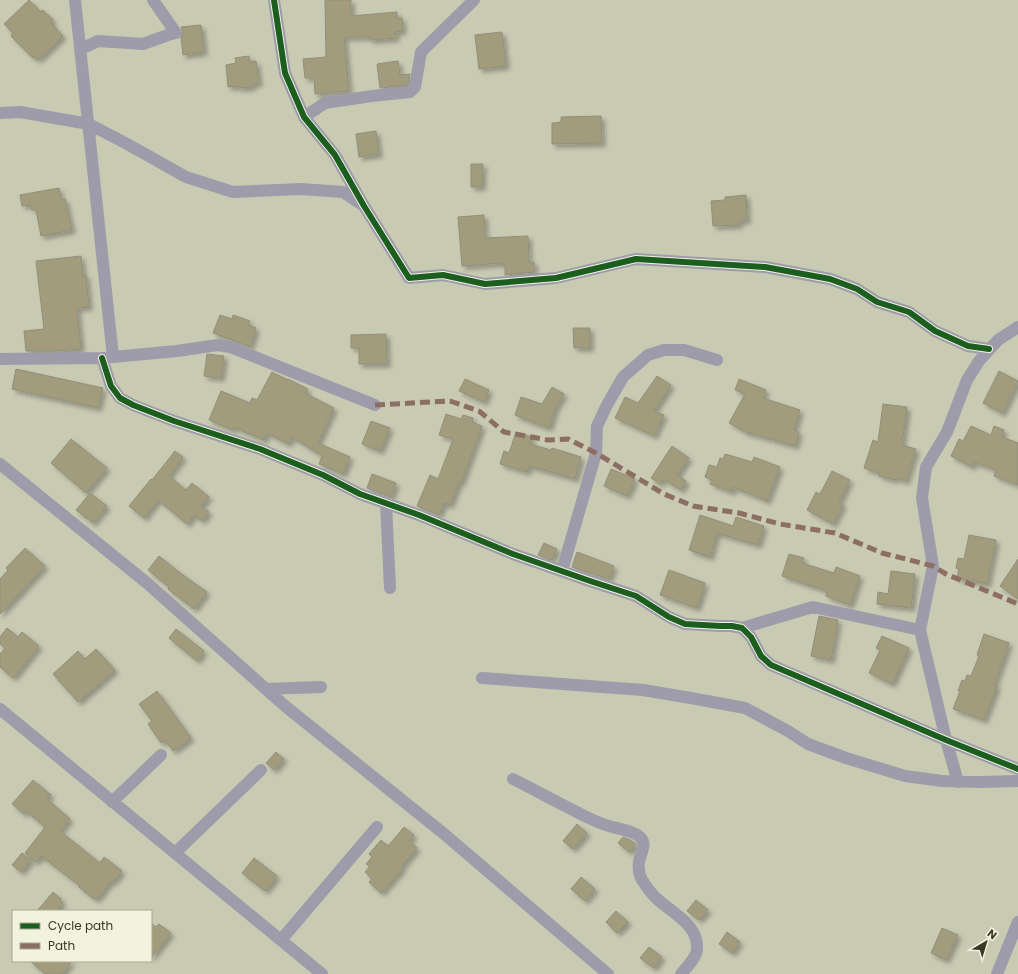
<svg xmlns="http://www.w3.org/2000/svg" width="1018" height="974" font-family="Poppins,sans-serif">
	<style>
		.building { fill: #a29c7c; stroke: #908f7c; filter: url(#shadow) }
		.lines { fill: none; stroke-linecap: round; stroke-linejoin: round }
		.minor { stroke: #9e9bab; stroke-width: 12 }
		.quiet { stroke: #8d6e63; stroke-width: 5; stroke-dasharray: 10 5; stroke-linecap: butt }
		.cycleway-casing { stroke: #f1f3dc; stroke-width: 8 }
		.cycleway { stroke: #1b5e20; stroke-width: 6 }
	</style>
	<defs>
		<filter id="shadow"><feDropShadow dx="3.5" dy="3.5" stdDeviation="2" flood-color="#0004"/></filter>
	</defs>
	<rect width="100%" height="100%" fill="#c8cab2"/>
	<path class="building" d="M29,0L41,12L43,10L53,20L51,23L63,36L38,60L34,56L33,58L11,36L13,33L4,24Z
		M325,0H351V16L397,12V18H402L403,31L395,32L396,38L370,40V37H344L349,91L315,94L314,78H305L303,59L326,57Z
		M201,25L204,52L183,55L181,38L183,32L181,27Z
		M502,32L506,66L479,69L475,35Z
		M249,56L250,62L256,61L259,83L252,84V87L239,88V86L228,87L226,65L236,63L235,58Z
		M398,61L400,75L410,74L408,83L407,85L380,88L377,64Z
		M601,116L602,143L552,144V123L561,122V117Z
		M376,131L379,154L359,157L356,134Z
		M471,164H483L482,187H471Z
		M59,188L61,199H65L72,230L41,236L36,210H32L31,205L22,206L20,195Z
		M746,195L747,220L739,221V225L713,226L711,201L725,200V197Z
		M484,215L485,238L528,236L529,262H534V272L505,275V266H502V263L462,266L458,217Z
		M81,256L83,275H86L89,307L77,308L81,349L59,351H26L24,331L44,329L36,261Z
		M220,315L232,319L233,315L250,321L248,325L256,328L250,347L213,333Z
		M573,328H590V348H574Z
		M386,334L387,364H359V348H351V335Z
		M207,354L224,356L221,378L204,376Z
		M16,369L103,388L98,408L12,389Z
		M999,371L1018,381L1002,413L983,403Z
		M272,372L288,380V379L308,389L305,393L334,408L318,443L350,457L343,474L319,464L322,456L292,437L288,444L267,433L264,440L234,427L233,430L209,420L221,391L250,403L252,398L257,400Z
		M657,376L671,385L654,411L664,415L654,436L615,418L625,397L638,403Z
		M465,379L489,390L484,402L459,391Z
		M739,379L766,390L763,398L800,410L794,430L799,432L795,446L749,433V434L729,423L745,394L735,390Z
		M552,387L564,394L555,409L549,428L532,422L515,415L521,397L542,404Z
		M883,404L907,407L902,445L916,449L906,481L896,478L895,480L879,476V473L864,468L873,440L878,442Z
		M446,414L461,419L463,415L473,418L472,422L482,426L461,483L459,482L450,505L444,503L439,515L417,506L430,475L438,479L453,439L439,435Z
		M371,421L390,428L380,451L362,444Z
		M971,426L991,435L994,426L1004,430L1002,437L1018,443V485L994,476L996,470L974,462L972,467L951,456L959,439L963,441Z
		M516,432L532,437L530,444L551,450L552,448L581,457L575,479L529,466L527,472L500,464L504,451L509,453Z
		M71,439L107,468L86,493L51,463Z
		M672,446L689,458L677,475L686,481L681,490L663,479L660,484L651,478Z
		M175,451L183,457L169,476L186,490L192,483L209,497L201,506L209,512L202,521L194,515L187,524L158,500L144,518L129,506L151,479L152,480Z
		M725,454L752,462L754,457L780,467L767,501L733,487L732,492L710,484L712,480L705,477L709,465L717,467L720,458L723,459Z
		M611,469L635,479L627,496L604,486Z
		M832,471L850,480L839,502L843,505L833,524L807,510L816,492L820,494Z
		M372,474L396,483L391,497L367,488Z
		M90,493L107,506L93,523L76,510Z
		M700,515L733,526L736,517L764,526L758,545L717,533L710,557L689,550Z
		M969,535L996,540L987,584L957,578L959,569L956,568L958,558L964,559Z
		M544,543L557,549L552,560L538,555Z
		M25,548L45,566L0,614V579L8,570L6,568Z
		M577,552L614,566L609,579L572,567Z
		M789,554L804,558L802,563L834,573L836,567L860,576L850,605L826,596L827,591L782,576Z
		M159,556L180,573L207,592L194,609L168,589L169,587L148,570Z
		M1018,559V599L1000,586Z
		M669,570L705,583L697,608L660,595Z
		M891,571L915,574L911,608L877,604L878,592L888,594Z
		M819,616L838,620L831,660L811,656Z
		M7,628L18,637L22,632L39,646L13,678L0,667V654L5,648L0,644V637Z
		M176,629L204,651L197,661L169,638Z
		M984,634L1009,643L994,685L997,686L984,720L953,709L960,691H958L962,680L965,681L967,675L971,676L979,656L977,655Z
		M882,636L909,648L892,684L869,673L880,650L876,648Z
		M96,649L115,670L78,702L53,674L78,651L85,659Z
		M157,691L191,738L173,751L165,740L161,743L148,724L152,721L139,704Z
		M276,752L284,759L274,770L266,763Z
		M33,780L51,795L47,799L70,819L60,831L100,863L104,857L122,871L113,882L111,881L97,899L95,898L94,899L79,887L80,886L41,856L36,862L25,853L45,827L26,811L24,814L12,804Z
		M577,824L587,833L573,849L563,841Z
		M404,827L414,835L409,841L417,848L401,867L403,868L381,893L369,882L372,879L365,872L370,866L366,864L372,857L369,854L381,840L388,846Z
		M623,837L630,840L636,844L629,852L618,843Z
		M22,853L31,860L21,872L12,865Z
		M254,858L277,876L265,891L242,873Z
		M581,877L595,889L585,901L571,889Z
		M53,892L61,899L60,900L63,903L56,911H37Z
		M696,900L708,910L699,920L687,911Z
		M616,911L628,922L617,933L606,922Z
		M151,923L156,927L159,924L171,933L151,958Z
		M942,928L958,935L946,960L931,953Z
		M727,932L740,942L732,953L719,944Z
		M649,947L662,957L654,968L640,958Z
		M30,961H72L62,974H45Z"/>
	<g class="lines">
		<path class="minor" d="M75,0L113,357
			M274,0L285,73L304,117L335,155L364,206L409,278L443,275L485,284L556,278L636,259L765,267L830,279L857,289L877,302L909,312L935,331L968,346L989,349
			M81,49L98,41L143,44L168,35L176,33L153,0
			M0,113L20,112L89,124L129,145L186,177L233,192L301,189L343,192L361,204
			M304,117L325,103L372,96L410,92L415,87L421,52L474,0
			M102,358L111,386L120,398L133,405L174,421L260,449L323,475L360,494L419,515L513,554L590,581L636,596L669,617L685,624L720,626H732L742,628L751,637L761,656L771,665L946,740L1018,769
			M0,359L102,358L177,351L218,345L230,347L375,405
			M0,464L147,583L285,706L443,833L608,974
			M386,503L390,588
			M562,571L596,453L597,426L607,405L623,377L648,355L664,350H684L717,360
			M742,628L813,607L920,630
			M482,678L643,690L691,698L745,708L788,731L808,744L846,758L905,776L942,781L982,782L1018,781
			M266,689L321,687
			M0,709L322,974
			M513,779C531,788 549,798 567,807C581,814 594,822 609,826C618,829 632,830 640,837C648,844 640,854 639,862C638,868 639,874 642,880C646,886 650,892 655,897C670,912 699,924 697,949C697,957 686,968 681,974
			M958,782L946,740L920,630L933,566L922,498L926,467L947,432L967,380L979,361L998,340L1018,327
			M112,802L161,755
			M175,853L261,770
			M281,940L377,827
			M997,974L1018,922"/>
		<path class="quiet" d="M375,405L450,401L479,411L504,432L548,440L568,439L596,453L664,494L693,506L739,513L780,524L835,533L882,553L933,566L946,574L1018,604"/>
		<defs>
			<path id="cycleway" d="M274,0L285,73L304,117L335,155L364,206L409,278L443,275L485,284L556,278L636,259L765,267L830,279L857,289L877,302L909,312L935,331L968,346L989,349
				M102,358L111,386L120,398L133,405L174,421L260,449L323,475L360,494L419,515L513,554L590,581L636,596L669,617L685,624L720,626H732L742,628L751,637L761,656L771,665L946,740L1018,769"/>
		</defs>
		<use href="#cycleway" class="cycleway-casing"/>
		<use href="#cycleway" class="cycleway"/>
	</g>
	<rect x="12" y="910" width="140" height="52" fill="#f1f3dc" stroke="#a7a893"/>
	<rect x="20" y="923" width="20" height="6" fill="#1b5e20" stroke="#a7a893"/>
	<text x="48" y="930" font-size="12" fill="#373826">Cycle path</text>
	<rect x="20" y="943" width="20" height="6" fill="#8d6e63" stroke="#a7a893"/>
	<text x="48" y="950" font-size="12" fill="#373826">Path</text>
	<g transform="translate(986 942) rotate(38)" stroke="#f1f3dc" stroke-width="3" paint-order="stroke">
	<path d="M0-3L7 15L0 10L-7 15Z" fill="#373826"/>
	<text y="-6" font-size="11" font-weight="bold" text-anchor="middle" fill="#373826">N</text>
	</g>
</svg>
